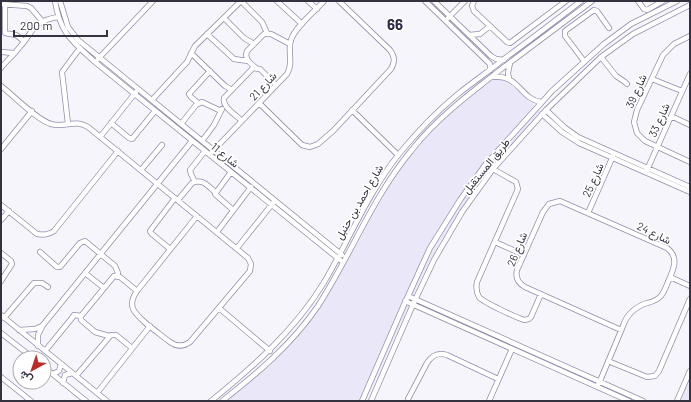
<svg xmlns="http://www.w3.org/2000/svg" width="691" height="402" font-family="Barlow,Vazirmatn,sans-serif">
	<style>
		.built { fill: #e9e7f8 }
		.lines { fill: none; stroke-linecap: round; stroke-linejoin: round }
		.minor-casing { stroke: #928dae; stroke-width: 6 }
		.minor { stroke: #fff; stroke-width: 4.5 }
		.labels { text-anchor: middle; stroke-width: 3.5; stroke-linejoin: round; paint-order: stroke }
		.street-label { font-size: 11px; fill: #34323f; stroke: #fff }
		.district-label { font-size: 15px; font-weight: bold; fill: #302b46; stroke: #fff }
	</style>
	<rect width="100%" height="100%" fill="#f6f5fc"/>
	<path class="built" d="M497,72L540,111L487,172L461,209L439,244L420,280L366,401H222L266,364L301,326L330,284L369,211L427,131Z
		M690,375V401H678Z"/>
	<g class="lines">
		<defs>
			<path id="minor" d="M55,1C60,33 72,41 95,62L340,260
				M60,1L68,27L78,40L342,255
				M241,1L262,22L267,33
				M277,1L302,24
				M308,1L317,9
				M425,1L490,64V70
				M434,1L491,56L496,59L504,60
				M474,1L472,6L474,11L507,42L510,43L566,1
				M638,1L644,9L647,10L663,1
				M1,4L27,6L31,8L42,21
				M5,5V33L16,35L24,41
				M224,18L244,38L254,44
				M448,18L465,1
				M207,34L234,59L248,61
				M469,35L480,34L490,26
				M690,36L674,44L663,55L637,110L634,122L637,133L645,141L690,162
				M1,52L14,53
				M191,53L225,86L232,90
				M601,57L616,76L625,82L627,84
				M98,59L153,1
				M584,61L565,36V31L594,10L597,11L609,28
				M1,68C6,61 13,56 18,49C35,31 30,22 58,17
				M256,68C250,63 244,59 247,51L264,34H271L290,44
				M493,77C519,74 520,99 541,102
				M509,79L508,73L510,63
				M652,79L682,91
				M1,86C14,96 37,120 51,124C65,128 75,119 88,127L248,258L251,264L250,271L190,342C183,347 177,347 170,342C163,337 156,331 149,326C137,315 125,308 137,291L197,216
				M152,100L187,62L195,46L241,1
				M198,103L191,97L189,94L210,71
				M259,103L302,145L310,147L318,144L333,131L391,69C395,62 395,57 390,50L339,1
				M352,110L398,155
				M546,110L564,127L578,137L690,187
				M542,114L562,132L579,143L690,192
				M671,116L690,125
				M242,121C236,115 222,107 224,98L253,68L260,69L276,85
				M111,123L129,138L132,139L155,111
				M68,124L62,72L80,48
				M181,124L196,105L202,102L221,111
				M100,137L136,92
				M202,141L214,125L222,109
				M1,149L32,111
				M212,152L287,74C294,63 287,51 291,40C295,27 315,11 324,1
				M493,169L516,182L518,189L477,282C476,287 476,292 479,297C484,303 516,317 524,320L529,319L531,317L541,294
				M141,170L162,145
				M647,170L690,74
				M231,172L215,194L233,210
				M195,182L191,174L190,170L205,151
				M178,200L192,183C202,178 208,186 215,192
				M1,205L37,234C44,235 48,235 54,231L118,151
				M588,213L613,156
				M1,220L9,211
				M217,232L251,187
				M495,242L524,255
				M237,248L273,203
				M170,249L152,234L150,231L175,198
				M40,252L57,267H60L80,243L85,241L115,266L118,273L117,276
				M1,253L11,261L12,264L1,281
				M85,273L104,288
				M670,277L690,286
				M408,296L643,401
				M405,301L629,401
				M219,308L270,351
				M1,315L107,401
				M4,318L34,283H42L48,287
				M19,330L35,329L42,326
				M1,333L33,358
				M109,336L95,332L81,320V316L114,276L120,277L137,291
				M38,346V335L43,325L192,141
				M45,351L72,318L74,315L81,316
				M608,361L647,377L655,376L659,371L690,299
				M44,367L86,401
				M53,374L59,371L61,364
				M76,376L111,335H116L132,348
				M1,377L31,401
				M63,383L65,375L72,373
				M597,387L600,381L623,326C627,314 635,307 647,303C652,302 657,300 661,296C664,292 666,287 668,282C673,270 680,258 667,248L560,201L549,204L543,212L517,270C515,278 518,283 525,287L621,330
				M97,393L150,326
				M408,399L427,363C432,355 438,352 447,355L498,379
				M211,401C253,367 294,331 323,284C349,241 367,194 399,154C417,132 436,112 458,94C473,82 489,71 504,59C530,40 555,21 581,1
				M222,401C258,373 292,344 318,306C351,255 372,198 411,151C436,119 468,95 500,70C531,47 561,24 592,1
				M362,401L403,307L430,248L460,200L485,165L552,91L604,44L631,24L677,1
				M371,401L415,300L434,260L462,212L493,169L546,110L601,57L633,34L690,5
				M489,401L512,349
				M677,401L690,371"/>
		</defs>
		<use href="#minor" class="minor-casing"/>
		<use href="#minor" class="minor"/>
	</g>
	<g class="labels">
		<g class="street-label">
			<text transform="translate(263 86) rotate(-47)" y="4">شارع 21</text>
			<text transform="translate(636 91) rotate(-66)" y="4">شارع 39</text>
			<text transform="translate(659 120) rotate(-66)" y="4">شارع 33</text>
			<text transform="translate(225 155) rotate(39)" y="4">شارع 11</text>
			<text transform="translate(486 166) rotate(-51)" y="4">طريق المستقبل</text>
			<text transform="translate(593 180) rotate(-66)" y="4">شارع 25</text>
			<text transform="translate(359 202) rotate(-60)" y="4">شارع احمد بن حنبل</text>
			<text transform="translate(654 233) rotate(26)" y="4">شارع 24</text>
			<text transform="translate(517 249) rotate(-68)" y="4">شارع 26</text>
		</g>
		<g class="district-label">
			<text x="395" y="30">66</text>
		</g>
	</g>
	<rect width="691" height="402" fill="none" stroke="#34323f" stroke-width="4"/>
	<g transform="translate(32 370) rotate(220)"><circle r="19" fill="#ffffff" stroke="#aeadb2"/>
	<path d="M0-3L7 15L0 10L-7 15Z" fill="#bb2c28"/>
	<text y="-6" font-size="11" font-weight="bold" text-anchor="middle" fill="#34323f">ش</text>
	</g>
	<path d="M14 30v6h93v-6" fill="none" stroke="#34323f" stroke-width="2"/>
	<text x="20" y="30" font-size="12" fill="#34323f" stroke="#ffffff" stroke-width="3" paint-order="stroke">200 m</text>
</svg>
